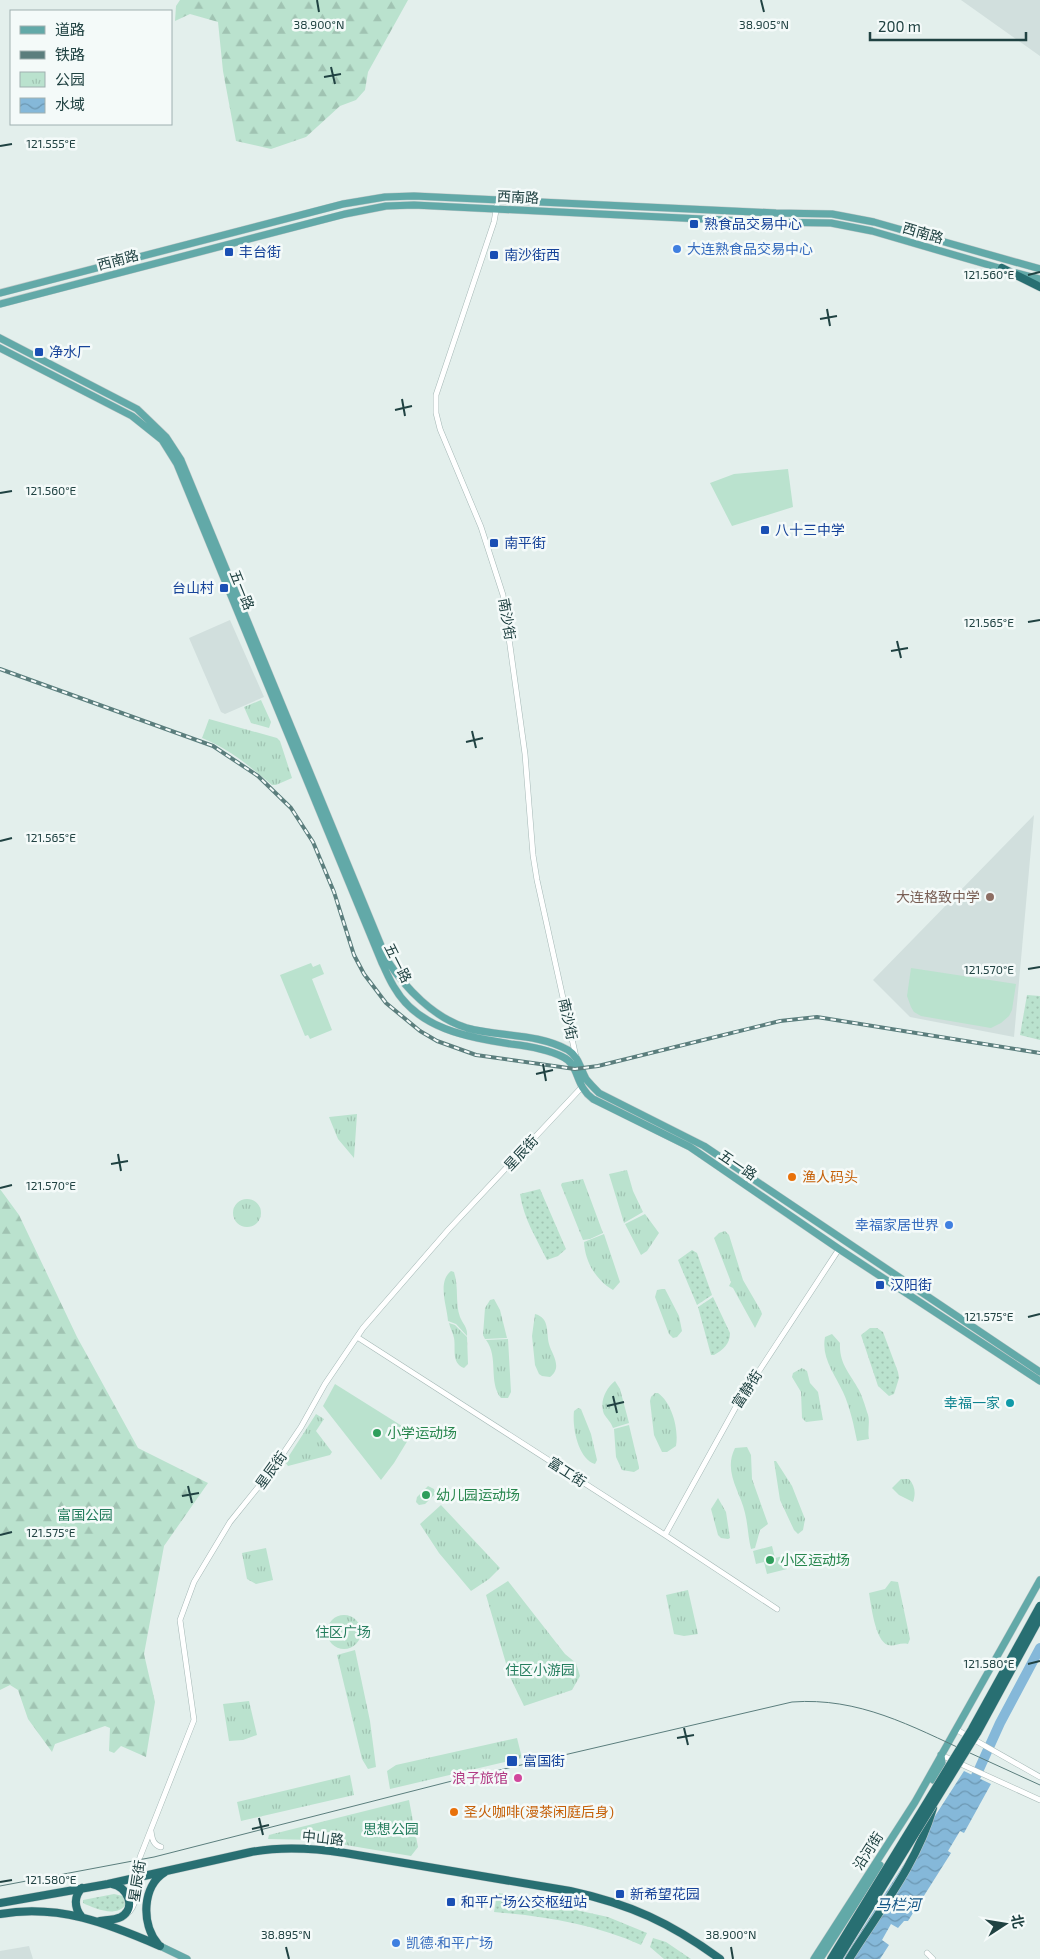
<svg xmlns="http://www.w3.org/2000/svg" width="1040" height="1959" font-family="'Exo 2','Noto Sans SC',sans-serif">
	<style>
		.built { fill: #d1dfdd }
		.grass { fill: url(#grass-dots) }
		.forest { fill: url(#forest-firs) }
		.park { fill: url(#park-tufts) }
		.pitch { fill: #bae2ce }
		.water { fill: url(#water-waves) }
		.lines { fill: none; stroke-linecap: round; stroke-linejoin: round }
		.river { stroke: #85b8d9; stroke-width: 10 }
		.minor-casing { stroke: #a5b8b6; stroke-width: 6 }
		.major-casing { stroke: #c1caca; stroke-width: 8 }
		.highway-casing { stroke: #c1caca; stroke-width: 9 }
		.minor { stroke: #fff; stroke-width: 5 }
		.major { stroke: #62a9a8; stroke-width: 7 }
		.highway { stroke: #286f72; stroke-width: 8 }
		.tram { stroke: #5b7e7d; stroke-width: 1 }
		.rail-casing { stroke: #5b7e7d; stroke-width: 4 }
		.rail { stroke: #f4faf9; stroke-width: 2; stroke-dasharray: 5.5; stroke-linecap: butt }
		.highway-bridge-casing { stroke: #c1caca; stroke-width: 9; stroke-linecap: butt }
		.highway-bridge { stroke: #286f72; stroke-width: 8 }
		.ticks { fill: none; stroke: #204242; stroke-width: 2 }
		.transit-dot { fill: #1a4fb4; stroke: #f4faf9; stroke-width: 2 }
		.shop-dot { fill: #3f7fe0; stroke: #f4faf9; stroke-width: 2 }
		.education-dot { fill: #8d6e63; stroke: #f4faf9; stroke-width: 2 }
		.food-dot { fill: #e8710a; stroke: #f4faf9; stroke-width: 2 }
		.culture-dot { fill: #0f9aa8; stroke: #f4faf9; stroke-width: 2 }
		.leisure-dot { fill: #2e9e5b; stroke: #f4faf9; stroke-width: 2 }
		.hotel-dot { fill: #d1479c; stroke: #f4faf9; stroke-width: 2 }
		.labels { text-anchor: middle; stroke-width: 5; stroke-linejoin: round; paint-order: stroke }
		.street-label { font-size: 14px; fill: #204242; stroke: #f4faf9 }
		.transit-label { font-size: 14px; fill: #164399; stroke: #f4faf9; text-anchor: start }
		.shop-label { font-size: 14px; fill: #366cbe; stroke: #f4faf9; text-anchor: start }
		.education-label { font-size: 14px; fill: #785e54; stroke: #f4faf9; text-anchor: end }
		.food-label { font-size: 14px; fill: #c56008; stroke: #f4faf9; text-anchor: start }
		.culture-label { font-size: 14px; fill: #0d838f; stroke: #f4faf9; text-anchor: end }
		.leisure-label { font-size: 14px; fill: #27864d; stroke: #f4faf9; text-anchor: start }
		.park-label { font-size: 14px; fill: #257e5e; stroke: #f4faf9 }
		.hotel-label { font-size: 14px; fill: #b23c85; stroke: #f4faf9; text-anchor: end }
		.water-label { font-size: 15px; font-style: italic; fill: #135686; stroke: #f4faf9 }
		.ticks-label { font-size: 12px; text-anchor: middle; fill: #204242; stroke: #f4faf9; stroke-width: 5; stroke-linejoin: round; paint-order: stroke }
	</style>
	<defs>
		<pattern id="grass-dots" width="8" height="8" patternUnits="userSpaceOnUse" patternTransform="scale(1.25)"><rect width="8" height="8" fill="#bae2ce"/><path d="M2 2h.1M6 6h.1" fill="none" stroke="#a0c3b2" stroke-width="1.8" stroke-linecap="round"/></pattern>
		<pattern id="forest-firs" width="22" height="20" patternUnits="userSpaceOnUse" patternTransform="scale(1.25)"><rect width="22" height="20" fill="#bae2ce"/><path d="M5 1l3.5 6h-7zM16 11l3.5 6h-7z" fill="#a0c3b2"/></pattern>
		<pattern id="park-tufts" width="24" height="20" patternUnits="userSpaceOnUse" patternTransform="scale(1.25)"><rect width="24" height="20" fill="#bae2ce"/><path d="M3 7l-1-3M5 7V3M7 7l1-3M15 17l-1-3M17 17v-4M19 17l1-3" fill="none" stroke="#a0c3b2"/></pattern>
		<pattern id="water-waves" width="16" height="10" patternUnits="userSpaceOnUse" patternTransform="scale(1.25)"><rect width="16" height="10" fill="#85b8d9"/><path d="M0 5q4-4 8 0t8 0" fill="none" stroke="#6c97b2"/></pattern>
	</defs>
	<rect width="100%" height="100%" fill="#e3efec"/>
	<path class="built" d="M961,0H1040V56Z
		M230,620L264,697L225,714L221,712L189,638Z
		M1034,815L1014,1037L910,1017L873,980Z
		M29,1946L33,1959H0V1951Z"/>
	<path class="grass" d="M1027,995L1040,996V1040L1020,1035Z
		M540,1189L566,1249L558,1256L547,1260C536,1237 524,1220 520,1194Z
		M692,1250L697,1253L712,1295L697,1305L678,1260Z
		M713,1297L730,1333C730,1344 723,1350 714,1355H711L698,1307Z
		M870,1328H877L883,1332L898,1372L899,1378L894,1394L889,1396L878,1386L861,1335Z
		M499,1893L608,1917L647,1933L641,1945C595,1924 544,1916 494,1912L497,1895Z
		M114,1894L123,1896L126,1904C118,1918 95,1909 83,1903V1900Z
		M653,1938L666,1942L691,1959H664L650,1947Z"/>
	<path class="forest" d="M180,0H408L368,72L365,90L356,100L340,106L306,137L271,149L236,141L223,71L218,22L190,14L175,21L176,6Z
		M0,1189L19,1215L77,1337L138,1448L208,1483L164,1546L144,1654L155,1702L146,1757L121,1746L114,1753L109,1751L110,1728L105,1726L55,1744L52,1752L28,1719L18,1690L10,1685L0,1690Z"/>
	<path class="park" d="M261,700L271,722L269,728L251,723L244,707Z
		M209,719L277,738L280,741L292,778L276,785H272C248,765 231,750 202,738Z
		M357,1114L354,1158L338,1139L329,1117Z
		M627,1170L633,1191L643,1212L624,1223L609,1174Z
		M583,1179L603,1233L590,1239L583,1240L561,1185L562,1183Z
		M233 1213a14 14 0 1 1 28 0a14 14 0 1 1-28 0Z
		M645,1214L659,1233L647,1251L641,1255L625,1224Z
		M725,1231L729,1235L743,1280L761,1311L762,1314L755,1328L733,1288L729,1286L731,1282L714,1238L719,1233Z
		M604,1234L620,1282L613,1290C596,1280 585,1262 584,1242Z
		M451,1271L454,1272C459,1287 455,1303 460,1317C463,1324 468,1328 467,1336L456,1324L448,1321C447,1306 437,1282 451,1271Z
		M662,1289H665L679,1316L682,1331L677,1337L673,1338L669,1334L655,1297L657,1290Z
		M494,1299L500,1310L507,1338L485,1339L483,1335L485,1308L490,1300Z
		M535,1314C550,1318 546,1332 549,1344C552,1355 563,1367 550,1377L542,1376L539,1374L535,1365L532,1336Z
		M449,1323L455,1325L467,1337L468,1364L464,1368C451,1363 456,1349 454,1338C453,1333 450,1328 449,1323Z
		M832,1334L840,1343C839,1364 850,1373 859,1390C862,1396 865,1405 867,1412C871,1421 867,1429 869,1439L857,1441C854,1426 850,1407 843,1392C835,1374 821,1358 825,1337Z
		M508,1339L511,1392L508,1398H501C488,1382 499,1357 486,1340Z
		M802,1368L807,1371L810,1383L818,1392L823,1420L806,1422L802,1418L801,1392L792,1377L793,1373Z
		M615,1381L620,1389L629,1423L613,1428C611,1422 607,1419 604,1414C599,1402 606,1388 615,1381Z
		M655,1393H658C672,1403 679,1429 676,1446L667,1452H662L654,1435L650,1401L651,1397Z
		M578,1408L581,1409L591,1434L597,1460L595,1464C578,1459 572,1427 574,1411Z
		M316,1414L324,1419L316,1431L332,1452L330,1455L288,1466L285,1462Z
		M629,1425L639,1467V1469L634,1472L622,1470L616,1457L614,1429Z
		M747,1447L751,1455L752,1479L768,1524L760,1530L755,1548L751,1549C748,1537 748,1525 745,1513C740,1491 723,1472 735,1448Z
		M774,1461H776L792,1486L805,1519L803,1530L798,1534L794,1530L780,1500Z
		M901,1479H909C915,1486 916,1493 913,1502L899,1495L892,1488Z
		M718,1498L726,1512L730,1538L728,1539L721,1538L718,1535L711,1509Z
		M441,1505L500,1568L489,1579L471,1591L439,1553L420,1524Z
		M266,1548L273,1580L256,1584L247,1579L242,1553Z
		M508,1581L565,1654L576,1663L580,1676L572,1690L524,1706L510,1677L486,1595Z
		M891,1581L898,1582L910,1639L908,1644C900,1642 894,1647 888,1645C875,1641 871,1604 869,1593L885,1589Z
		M688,1590L698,1634L684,1636L674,1634L666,1595Z
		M327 1632a17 17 0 1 1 34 0a17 17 0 1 1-34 0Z
		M355,1650L370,1721L376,1767L368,1769L362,1759L337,1655Z
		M249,1701L257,1735L243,1740L229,1741L223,1704Z
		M517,1738L522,1758L390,1789L387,1771L396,1765Z
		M350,1775L354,1795L241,1821L237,1802Z
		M409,1800L418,1847L411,1856L316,1840L268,1839L269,1835Z"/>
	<path class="pitch" d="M788,469L793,507L732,526L710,483L734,474Z
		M311,963L313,967L320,964L324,974L312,979L332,1030L310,1039L308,1035L305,1036L280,975Z
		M911,968L1016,984L1012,1010L1009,1016L1001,1023L991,1028L921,1016L914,1012L911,1007L907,996Z
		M335,1384L410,1431L411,1435L394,1463L381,1480L323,1406Z
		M428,1486L434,1489L435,1494L425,1504L419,1505L416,1502L417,1497Z
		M772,1546L775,1558L783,1556L787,1569L767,1574L764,1562L756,1564L753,1551Z
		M538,1653L543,1678L517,1683L512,1659Z"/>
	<path class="water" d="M964,1771L991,1784L964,1833L960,1831L948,1851L951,1853L908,1921H904L898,1928L891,1924L882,1940L889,1945L880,1959H843Z"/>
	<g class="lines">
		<path class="river" d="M976,1776L1000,1723L1040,1648"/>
		<defs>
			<path id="minor" d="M498,199L494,222L436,395V413L440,429L481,527L503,595L525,754L533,855L537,880L576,1057
				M357,1337L665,1535L777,1609
				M665,1535L738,1403L839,1249
				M957,1730L1040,1777
				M941,1755L1040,1800
				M151,1831C152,1838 153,1845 161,1847
				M127,1914C142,1902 135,1874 140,1857L194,1720L180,1620L194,1582L230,1522L272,1470L301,1427L325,1384L363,1328L449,1229L581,1088
				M927,1953L933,1959"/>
			<path id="major" d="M1016,273L1040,279
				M0,293L343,204L385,197L414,196L776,213L832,214L874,222L1040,269
				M0,304L345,214L386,206L414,205L766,222L831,223L872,231L1006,270
				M0,338L137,409L166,437L181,460L387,960C405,988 434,1018 467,1028C500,1037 537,1033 568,1050C579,1057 580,1068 586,1079C590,1084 594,1088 599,1093L704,1146L1040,1372
				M0,348L132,416L162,440L177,464L382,963C386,971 389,979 394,987C418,1029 467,1037 511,1044C528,1046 547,1049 563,1057C580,1065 574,1085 593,1099L690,1147L839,1249L1040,1381
				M933,1780L942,1763L941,1755
				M160,1946L187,1959
				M814,1959L915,1802L1040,1580
				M820,1959L880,1865"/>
			<path id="highway" d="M1002,268L1040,287
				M0,1903L108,1884L251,1852C283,1846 313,1848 345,1853L570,1891C630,1904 671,1923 720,1959
				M0,1914C59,1904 107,1923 160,1946
				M81,1916C74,1907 74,1896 82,1888
				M100,1921C106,1920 115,1920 121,1917C137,1908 127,1886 112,1884
				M158,1944C141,1924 142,1886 165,1872
				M849,1959C879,1911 917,1864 933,1808"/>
		</defs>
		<use href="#minor" class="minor-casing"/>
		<use href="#major" class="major-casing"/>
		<use href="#highway" class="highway-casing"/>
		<use href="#minor" class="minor"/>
		<use href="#major" class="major"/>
		<use href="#highway" class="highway"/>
		<path class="tram" d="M0,1886L154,1857L448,1782L792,1702C859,1697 911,1726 970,1753C993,1764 1017,1774 1040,1785"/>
		<defs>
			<path id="rail" d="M0,669L213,746L258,776L291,808L313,842L334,892L354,955L364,974L386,1003L420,1031L437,1041L476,1055L575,1069L598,1066L780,1021L817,1017L1040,1053"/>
		</defs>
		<use href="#rail" class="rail-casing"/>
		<use href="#rail" class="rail"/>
		<defs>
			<path id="highway-bridge" d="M831,1959L972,1729L1040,1606
				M838,1959L977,1733L1040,1617"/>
		</defs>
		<use href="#highway-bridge" class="highway-bridge-casing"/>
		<use href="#highway-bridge" class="highway-bridge"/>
	</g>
	<path class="ticks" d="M317,0L319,12M761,0L764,12M331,67L335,84M324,77L341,74M0,146L12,144M1028,275L1040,272M827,309L830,326M820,319L837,316M402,399L405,416M395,410L412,406M0,493L12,491M1028,622L1040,620M897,641L901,658M891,651L908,648M472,731L476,748M466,742L483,738M0,841L12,838M1028,969L1040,967M543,1064L546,1081M536,1074L553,1070M118,1154L121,1171M111,1164L128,1161M0,1188L12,1185M1028,1317L1040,1314M613,1396L617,1413M607,1406L624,1402M188,1486L192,1503M182,1496L199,1493M0,1535L12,1532M1028,1664L1040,1661M684,1728L688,1745M677,1738L694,1735M259,1818L263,1835M252,1829L269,1825M0,1882L12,1880M286,1947L289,1959M731,1947L733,1959"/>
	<g class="transit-dot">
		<rect x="689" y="219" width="10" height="10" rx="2.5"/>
		<rect x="224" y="247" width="10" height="10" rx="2.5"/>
		<rect x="489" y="250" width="10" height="10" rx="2.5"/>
		<rect x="34" y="347" width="10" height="10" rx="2.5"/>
		<rect x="760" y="525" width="10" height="10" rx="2.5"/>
		<rect x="489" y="538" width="10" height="10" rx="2.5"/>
		<rect x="219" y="583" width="10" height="10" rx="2.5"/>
		<rect x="875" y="1280" width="10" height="10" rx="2.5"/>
		<rect x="506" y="1755" width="12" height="12" rx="2.5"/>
		<rect x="615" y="1889" width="10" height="10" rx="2.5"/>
		<rect x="446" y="1897" width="10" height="10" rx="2.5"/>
	</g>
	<g class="shop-dot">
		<circle cx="677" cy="249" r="5"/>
		<circle cx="949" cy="1225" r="5"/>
		<circle cx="396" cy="1943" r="5"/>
	</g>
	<circle class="education-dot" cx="990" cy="897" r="5"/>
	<g class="food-dot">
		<circle cx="792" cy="1177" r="5"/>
		<circle cx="454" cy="1812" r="5"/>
	</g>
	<circle class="culture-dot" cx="1010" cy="1403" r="5"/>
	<g class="leisure-dot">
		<circle cx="377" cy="1433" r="5"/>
		<circle cx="426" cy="1495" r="5"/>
		<circle cx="770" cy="1560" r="5"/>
	</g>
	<circle class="hotel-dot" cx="518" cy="1778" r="5"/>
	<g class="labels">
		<g class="street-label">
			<text transform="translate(518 197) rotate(3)" y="5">西南路</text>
			<text transform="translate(923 233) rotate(16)" y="5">西南路</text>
			<text transform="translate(118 260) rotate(-15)" y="5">西南路</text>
			<text transform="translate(242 590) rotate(68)" y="5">五一路</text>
			<text transform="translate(507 619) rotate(81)" y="5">南沙街</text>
			<text transform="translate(398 963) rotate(63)" y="5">五一路</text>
			<text transform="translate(568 1019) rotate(78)" y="5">南沙街</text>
			<text transform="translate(521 1153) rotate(-47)" y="5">星辰街</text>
			<text transform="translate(738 1165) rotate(34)" y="5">五一路</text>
			<text transform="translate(747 1389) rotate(-57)" y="5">富静街</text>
			<text transform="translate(271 1470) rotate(-54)" y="5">星辰街</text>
			<text transform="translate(567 1472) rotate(33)" y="5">富工街</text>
			<text transform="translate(323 1838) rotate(6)" y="5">中山路</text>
			<text transform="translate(868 1851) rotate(-57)" y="5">沿河街</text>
			<text transform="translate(137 1881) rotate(-81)" y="5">星辰街</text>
		</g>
		<g class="transit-label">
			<text x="704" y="229">熟食品交易中心</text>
			<text x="239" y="257">丰台街</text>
			<text x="504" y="260">南沙街西</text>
			<text x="49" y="357">净水厂</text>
			<text x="775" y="535">八十三中学</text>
			<text x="504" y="548">南平街</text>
			<text x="214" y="593" text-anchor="end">台山村</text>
			<text x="890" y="1290">汉阳街</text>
			<text x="523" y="1766">富国街</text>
			<text x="630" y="1899">新希望花园</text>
			<text x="461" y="1907">和平广场公交枢纽站</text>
		</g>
		<g class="shop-label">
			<text x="687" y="254">大连熟食品交易中心</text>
			<text x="939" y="1230" text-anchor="end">幸福家居世界</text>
			<text x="406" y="1948">凯德·和平广场</text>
		</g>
		<g class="education-label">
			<text x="980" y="902">大连格致中学</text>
		</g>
		<g class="food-label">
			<text x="802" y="1182">渔人码头</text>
			<text x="464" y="1817">圣火咖啡(漫茶闲庭后身)</text>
		</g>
		<g class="culture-label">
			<text x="1000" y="1408">幸福一家</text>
		</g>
		<g class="leisure-label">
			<text x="387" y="1438">小学运动场</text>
			<text x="436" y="1500">幼儿园运动场</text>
			<text x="780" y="1565">小区运动场</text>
		</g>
		<g class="park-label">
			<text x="85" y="1520">富国公园</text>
			<text x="343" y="1637">住区广场</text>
			<text x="540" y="1675">住区小游园</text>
			<text x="391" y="1834">思想公园</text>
		</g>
		<g class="hotel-label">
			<text x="508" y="1783">浪子旅馆</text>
		</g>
		<g class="water-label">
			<text x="898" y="1910">马栏河</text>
		</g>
	</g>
	<g class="ticks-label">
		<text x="319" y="29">38.900°N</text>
		<text x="764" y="29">38.905°N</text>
		<text x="51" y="148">121.555°E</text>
		<text x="989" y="279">121.560°E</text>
		<text x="51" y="495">121.560°E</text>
		<text x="989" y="627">121.565°E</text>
		<text x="51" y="842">121.565°E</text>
		<text x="989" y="974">121.570°E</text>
		<text x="51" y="1190">121.570°E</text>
		<text x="989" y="1321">121.575°E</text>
		<text x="51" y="1537">121.575°E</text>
		<text x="989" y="1668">121.580°E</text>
		<text x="51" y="1884">121.580°E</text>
		<text x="286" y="1939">38.895°N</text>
		<text x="731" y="1939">38.900°N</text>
	</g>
	<rect x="10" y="10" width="162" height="115" fill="#f4faf9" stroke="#9fb0b0"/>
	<rect x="20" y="26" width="25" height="8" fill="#62a9a8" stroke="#9fb0b0"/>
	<text x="55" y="35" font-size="15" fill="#204242">道路</text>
	<rect x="20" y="51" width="25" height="8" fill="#5b7e7d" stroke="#9fb0b0"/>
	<text x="55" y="60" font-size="15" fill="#204242">铁路</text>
	<rect x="20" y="72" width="25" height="15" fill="url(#park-tufts)" stroke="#9fb0b0"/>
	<text x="55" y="85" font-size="15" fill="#204242">公园</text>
	<rect x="20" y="98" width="25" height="15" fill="url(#water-waves)" stroke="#9fb0b0"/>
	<text x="55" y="110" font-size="15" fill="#204242">水域</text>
	<g transform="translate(1005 1924) rotate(78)" stroke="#f4faf9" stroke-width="4" paint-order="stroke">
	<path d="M0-4L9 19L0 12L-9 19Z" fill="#204242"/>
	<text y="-8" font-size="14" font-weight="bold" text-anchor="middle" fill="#204242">北</text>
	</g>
	<path d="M870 32v8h156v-8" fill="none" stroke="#204242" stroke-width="2.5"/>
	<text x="878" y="32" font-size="15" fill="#204242" stroke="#f4faf9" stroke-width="4" paint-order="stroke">200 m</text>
</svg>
